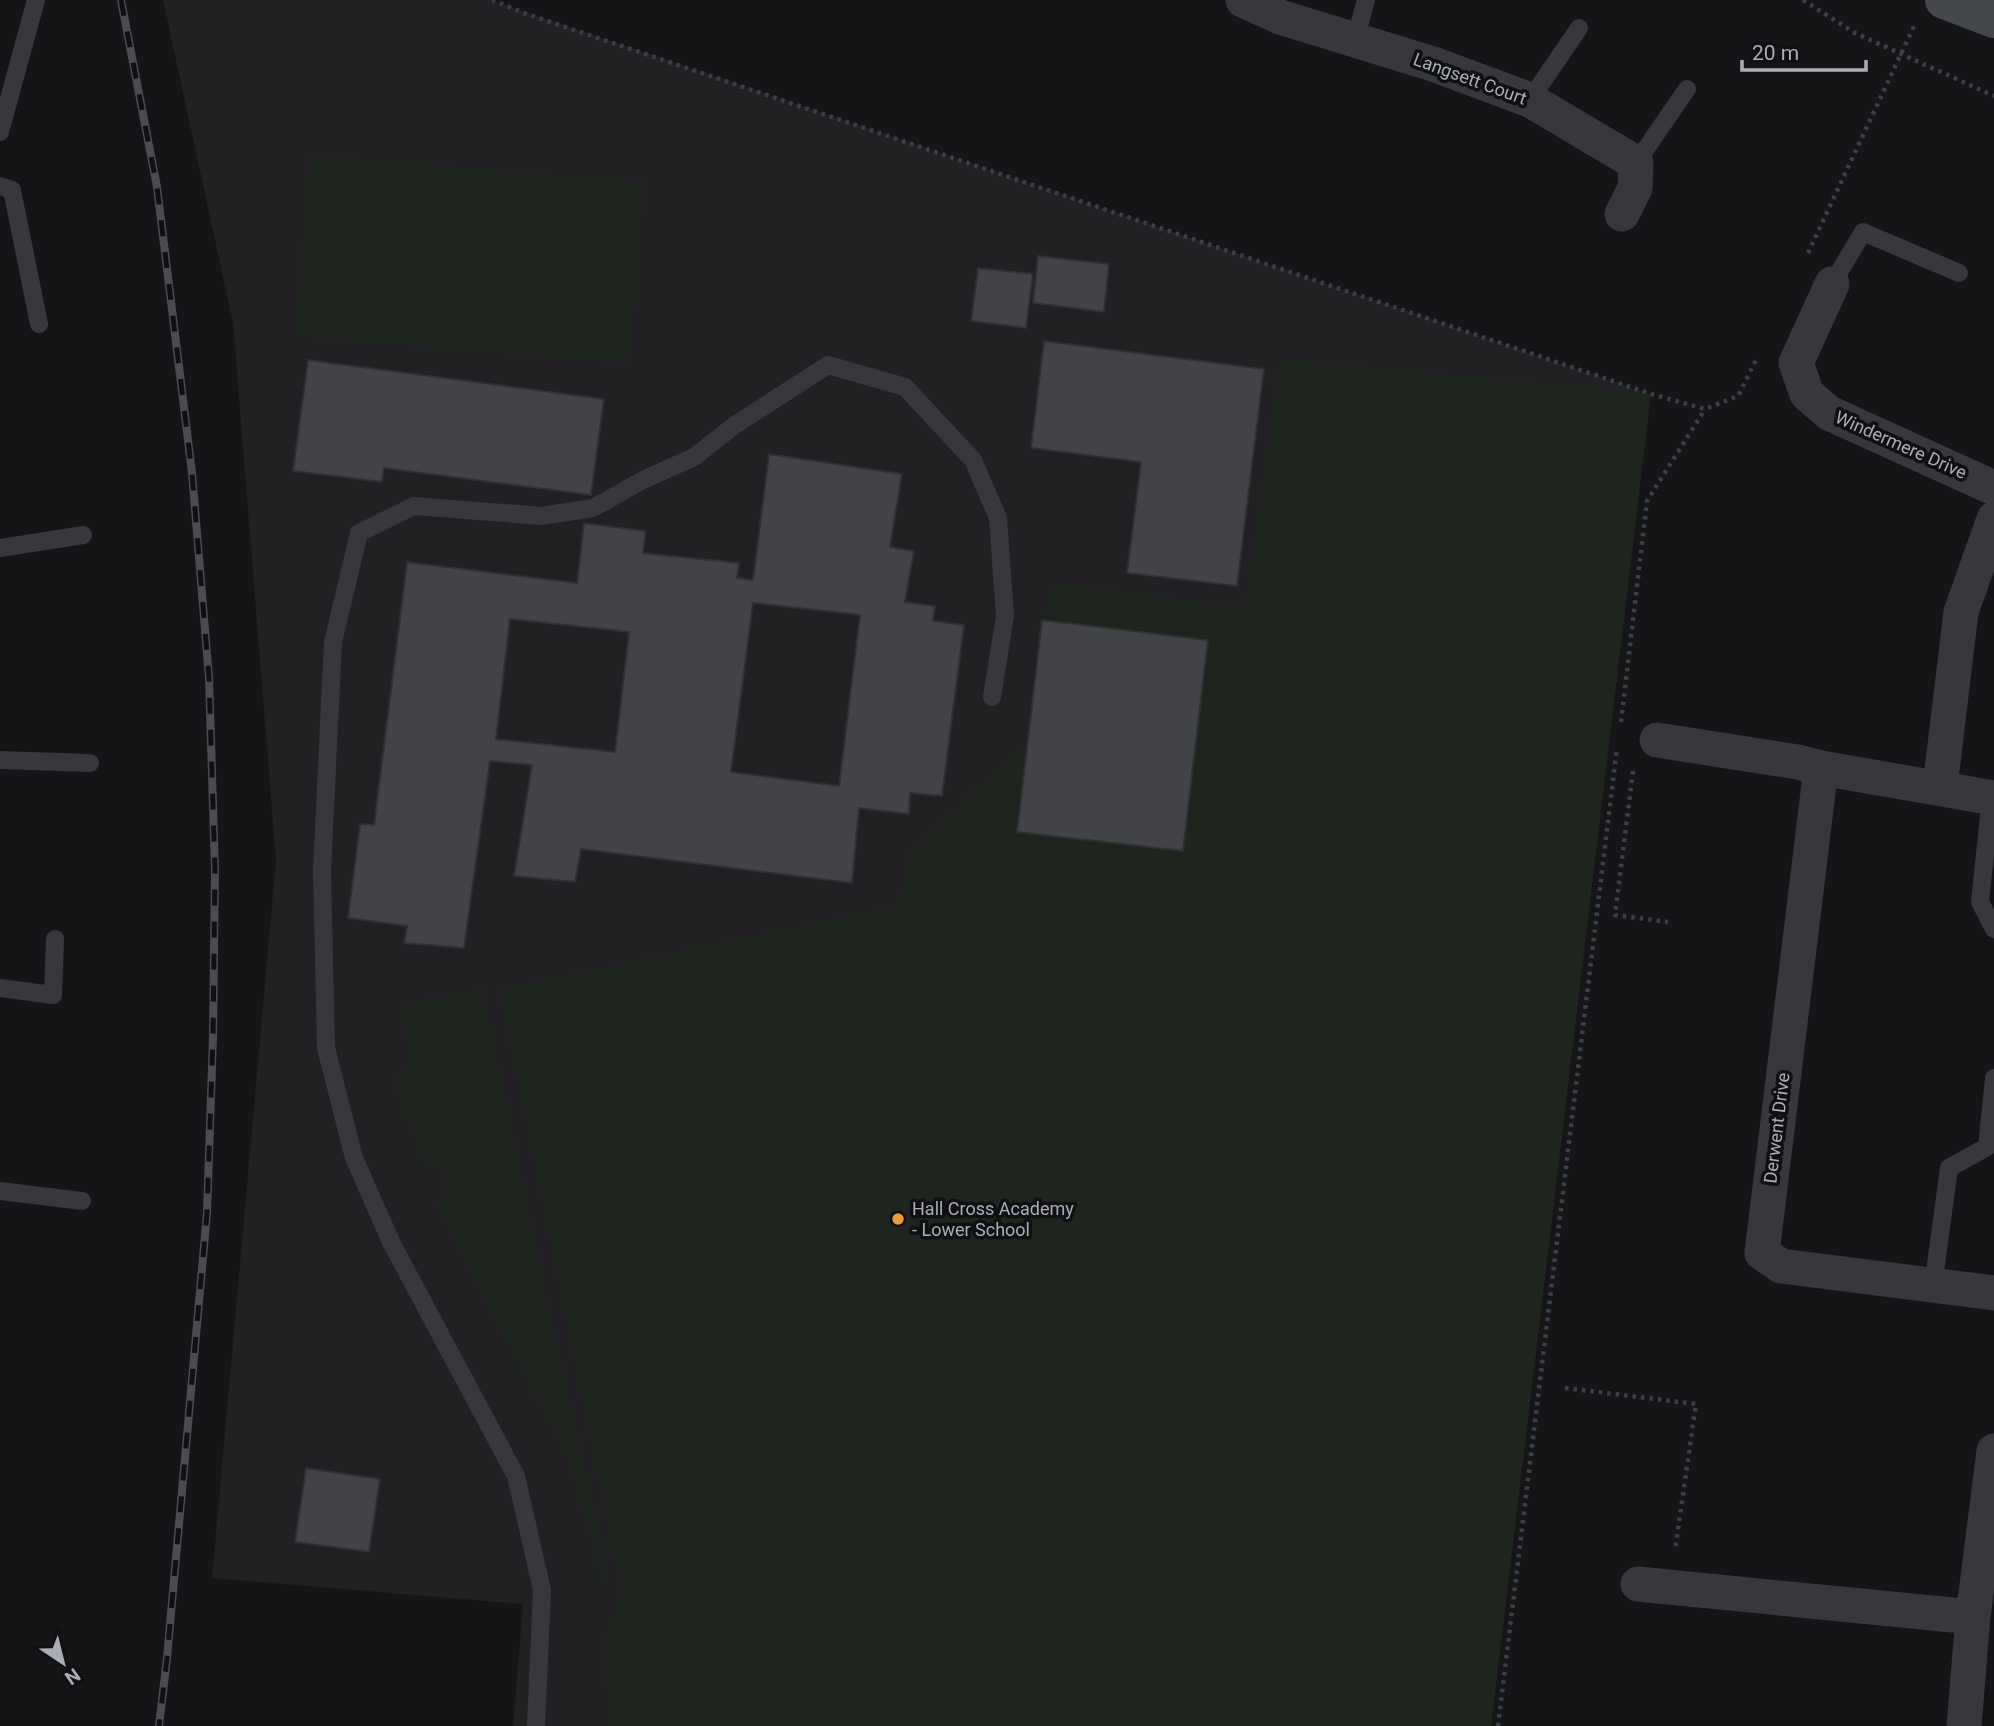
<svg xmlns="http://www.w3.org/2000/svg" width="1994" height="1726" font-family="Roboto,sans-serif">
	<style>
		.built { fill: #212124 }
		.green { fill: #1d251e }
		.building { fill: #424347; stroke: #2f3033; stroke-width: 2; fill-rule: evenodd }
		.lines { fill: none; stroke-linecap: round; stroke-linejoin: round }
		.path { stroke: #3c3f43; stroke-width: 4.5; stroke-dasharray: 3.5 5; stroke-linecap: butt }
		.lane { stroke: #36383c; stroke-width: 18 }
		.street { stroke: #36383c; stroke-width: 35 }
		.secondary { stroke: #44474c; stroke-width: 38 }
		.rail-casing { stroke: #494c51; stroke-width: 8 }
		.rail { stroke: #101012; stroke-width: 5; stroke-dasharray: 16; stroke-linecap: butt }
		.poi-dot { fill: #e89f3c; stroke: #101012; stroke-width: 2.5 }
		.labels { text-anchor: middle; stroke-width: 7; stroke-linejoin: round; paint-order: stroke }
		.street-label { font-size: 18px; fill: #a8adb6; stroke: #101012 }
		.poi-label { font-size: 18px; fill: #a8adb6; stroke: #101012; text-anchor: start }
	</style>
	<rect width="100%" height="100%" fill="#151517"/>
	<path class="built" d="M163,0H490L1651,394L1491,1726H513L523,1604L212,1578L276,860L233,323Z"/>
	<path class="green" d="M310,155L644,182L629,363L295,336Z
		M1280,359L1651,394L1491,1726H613L604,1668L606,1633L623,1596L500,989L901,905L909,852L1025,742L1017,832L1182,851L1208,640L1042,620L1056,583L1245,608Z
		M482,989L548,1307L608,1571L604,1588L569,1459L437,1203L443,1194V1172L422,1158L393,1081L411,1067L401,1004Z"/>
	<path class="building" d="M1038,256L1109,264L1104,312L1033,303Z
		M978,268L1033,274L1026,328L971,321Z
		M1044,341L1264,369L1237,586L1127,573L1141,462L1031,448Z
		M308,360L604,399L591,495L384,468L382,482L293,471Z
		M769,454L902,474L890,547L914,551L905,602L935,606L933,621L964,625L942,796L910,793L909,814L859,808L852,883L581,849L575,882L514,876L532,765L490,761L464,948L404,943L407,926L348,918L360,824L374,825L407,562L577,583L584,523L646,531L643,553L739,563L737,578L753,580ZM753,603L860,615L839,786L731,772ZM510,619L629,632L615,752L496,739Z
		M1042,620L1208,640L1183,851L1017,832Z
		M306,1468L380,1479L369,1552L295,1542Z"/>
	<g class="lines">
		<path class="path" d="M492,0L524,13L1651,394L1705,409L1738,396L1757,358
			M1803,0L1855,33L1994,96
			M1808,253L1914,26
			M1621,722L1647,501L1705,409
			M1633,771L1615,915L1668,922
			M1565,1388L1696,1404L1675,1550
			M1498,1726L1617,748"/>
		<path class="lane" d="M1355,40L1366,0
			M1530,100L1579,28
			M0,132L36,0
			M1636,163L1687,89
			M0,186L12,190L39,324
			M1832,284L1863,232L1959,273
			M0,548L83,535
			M0,760L90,763
			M1991,797L1980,902L1994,929
			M0,988L53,995L55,939
			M0,1191L82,1201
			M1933,1286L1949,1168L1987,1147L1994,1078
			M536,1726L542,1590L516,1476L392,1244L354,1158L326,1048L322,871L333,642L359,533L414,506L541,516L593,508L643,480L694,457L735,425L828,365L905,387L973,460L998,518L1005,616L992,697"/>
		<path class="street" d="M1243,0L1280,17L1433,64L1530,100L1636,163L1635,188L1622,214
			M1832,284L1796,363L1807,394L1829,413L1994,488
			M1657,740L1798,762L1821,768
			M1940,787L1961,612L1994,519
			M1994,798L1821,768L1762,1253L1781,1266L1994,1293
			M1638,1584L1973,1617
			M1964,1726L1973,1617L1994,1451"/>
		<path class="secondary" d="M1944,0L1994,19"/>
		<defs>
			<path id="rail" d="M121,0L157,187L192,473L209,678L215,870L213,1037L207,1213L167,1658L159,1726"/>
		</defs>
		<use href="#rail" class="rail-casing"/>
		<use href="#rail" class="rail"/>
	</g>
	<circle class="poi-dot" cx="898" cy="1219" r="7"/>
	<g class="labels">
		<g class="street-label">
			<text transform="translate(1470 79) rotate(20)" y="6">Langsett Court</text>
			<text transform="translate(1901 445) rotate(24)" y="6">Windermere Drive</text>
			<text transform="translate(1777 1128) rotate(-83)" y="6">Derwent Drive</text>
		</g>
		<g class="poi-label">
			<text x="912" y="1215">Hall Cross Academy<tspan x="912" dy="21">- Lower School</tspan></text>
		</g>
	</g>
	<g transform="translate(63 1663) rotate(145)" stroke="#101012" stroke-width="5" paint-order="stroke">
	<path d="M0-5L12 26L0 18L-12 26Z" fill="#a8adb6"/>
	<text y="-10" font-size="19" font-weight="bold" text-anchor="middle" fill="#a8adb6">N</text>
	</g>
	<path d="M1742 60v10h124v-10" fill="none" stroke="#a8adb6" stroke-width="3.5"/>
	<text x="1752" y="60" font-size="21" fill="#a8adb6" stroke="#101012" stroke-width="5" paint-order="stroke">20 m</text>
</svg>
